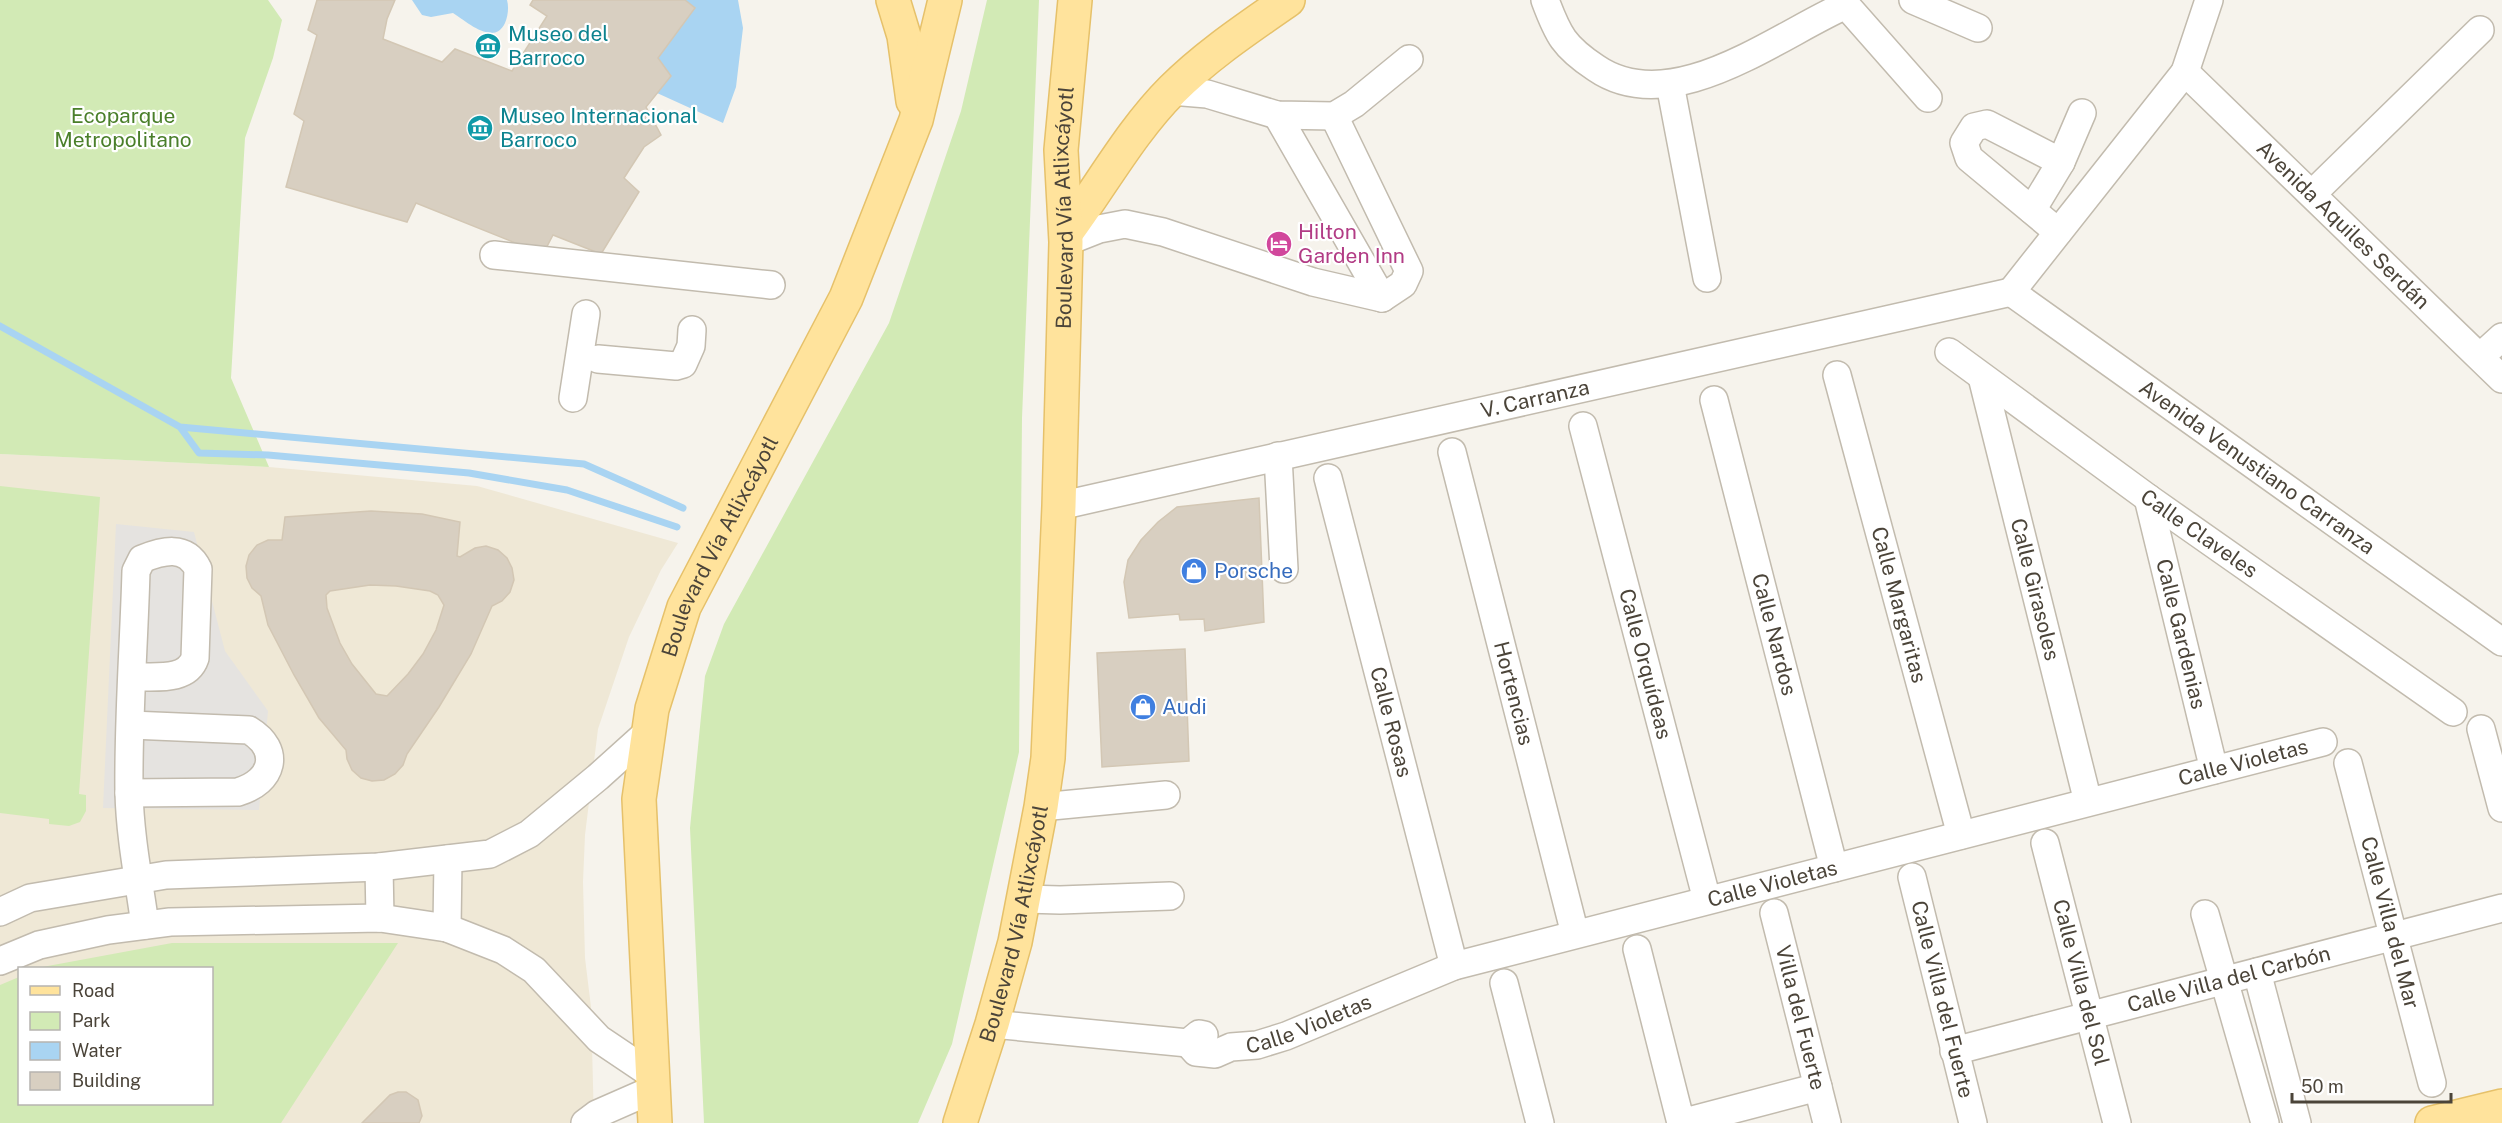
<svg xmlns="http://www.w3.org/2000/svg" width="2502" height="1123" font-family="'Public Sans',sans-serif">
	<style>
		.education { fill: #efe8d6; fill-rule: evenodd }
		.green { fill: #d2eab5 }
		.parking { fill: #e5e3e0 }
		.water { fill: #a9d4f2 }
		.lines { fill: none; stroke-linecap: round; stroke-linejoin: round }
		.stream { stroke: #a9d4f2; stroke-width: 7 }
		.building { fill: #d8cfc1; stroke: #d3c7b4; stroke-width: 1.5; fill-rule: evenodd }
		.minor-casing { stroke: #c2bbae; stroke-width: 30 }
		.major-casing { stroke: #e6c16a; stroke-width: 36 }
		.minor { stroke: #fff; stroke-width: 27 }
		.major { stroke: #ffe39c; stroke-width: 33 }
		.labels { text-anchor: middle; stroke-width: 4.5; stroke-linejoin: round; paint-order: stroke }
		.culture-label { font-size: 21px; fill: #0d838f; stroke: #fff; text-anchor: start }
		.park-label { font-size: 21px; fill: #4a7f2a; stroke: #fff }
		.street-label { font-size: 21px; fill: #4b4439; stroke: #fff }
		.hotel-label { font-size: 21px; fill: #b23c85; stroke: #fff; text-anchor: start }
		.shop-label { font-size: 21px; fill: #366cbe; stroke: #fff; text-anchor: start }
	</style>
	<rect width="100%" height="100%" fill="#f6f3ec"/>
	<path class="education" d="M0,454L269,467L477,486L678,543L661,570L629,637L598,729L585,835L583,882L585,958L591,1007L594,1123H0ZM20,968H212V1104H20Z"/>
	<path class="green" d="M0,0H268L282,20L273,58L245,138L231,378L269,467L0,454Z
		M987,0H1039L1022,418L1019,752L952,1044L918,1123H704L690,828L705,676L724,624L889,323L961,111Z
		M0,486L100,497L79,794L86,795V811L80,822L69,826L49,824V819L0,813Z
		M172,943H398L281,1123H0V985L19,977L20,1104H212V968H37Z"/>
	<path class="parking" d="M116,524L194,532L225,651L268,711L259,810L103,808Z"/>
	<path class="water" d="M412,0H507C509,7 508,16 505,23C494,47 466,21 453,13L431,17L422,15Z
		M685,0H738L743,28L736,87L723,123L657,93L671,76L658,58L694,8Z"/>
	<g class="lines">
		<path class="stream" d="M0,326L180,427L584,464L683,508
			M180,427L199,453L268,455L469,473L567,490L677,527"/>
	</g>
	<path class="building" d="M317,0H395L387,19L383,39L442,62L455,49L512,71L547,16L530,5L533,0H685L695,8L658,58L671,76L646,107L661,135L644,147L624,178L639,192L601,254L553,235L543,254L416,203L407,222L286,187L304,121L294,114L317,35L308,30Z
		M1259,498L1264,622L1205,631L1204,619L1180,620L1179,614L1129,618L1124,582L1128,560L1141,540L1158,522L1177,507Z
		M371,511L422,514L460,522L457,556L460,557L475,548L486,546L498,550L507,558L512,568L514,580L510,592L502,601L492,606L471,654L439,707L407,754L403,765L395,774L384,780L372,781L361,778L352,770L347,759L346,750L319,718L294,675L268,625L261,596L252,588L247,578L246,566L249,555L257,545L268,540H282L285,517ZM370,585L396,586L430,591L438,595L444,605L436,630L423,654L408,674L387,696L376,694L352,664L340,643L327,608L326,595L330,591Z
		M1185,649L1189,761L1102,767L1097,653Z
		M398,1092H406L418,1100L422,1116L419,1123H362L390,1095Z"/>
	<g class="lines">
		<defs>
			<g id="minor">
				<path d="M1545,0C1558,35 1564,47 1596,68C1672,120 1776,36 1846,5L1928,98"/>
				<path d="M1913,0L1978,28"/>
				<path id="s1" d="M2185,72L2502,379"/>
				<path d="M1670,84L1707,278"/>
				<path d="M1171,91L1207,94L1277,115L1334,116L1354,104L1409,59"/>
				<path d="M1277,115L1382,298L1403,284L1409,271L1334,116"/>
				<path d="M2312,194L2480,30"/>
				<path d="M2032,210L2061,162L2082,113"/>
				<path d="M2058,232L1969,158L1964,143L1974,127L1987,124L2061,162"/>
				<path d="M1066,242L1099,229L1125,224L1163,232L1313,282L1382,298"/>
				<path d="M494,255L771,285"/>
				<path id="s2" d="M2011,292L2502,642"/>
				<path d="M2011,292L2185,72L2209,0"/>
				<path id="s3" d="M1949,352L2148,498L2453,712"/>
				<path d="M2480,357L2502,337"/>
				<path d="M598,359L676,366L683,364L691,346L692,330"/>
				<path id="s4" d="M1837,375L1961,835"/>
				<path id="s5" d="M1982,377L2088,802"/>
				<path d="M573,398L586,314"/>
				<path id="s6" d="M1714,400L1834,868"/>
				<path id="s7" d="M1583,426L1707,900"/>
				<path id="s8" d="M1452,452L1575,934"/>
				<path d="M1278,456L1284,569"/>
				<path id="s9" d="M1328,478L1454,966"/>
				<path id="s10" d="M2148,498L2214,770"/>
				<path id="s11" d="M1059,506L2011,292"/>
				<path d="M133,677C154,676 187,682 195,658L198,569C186,544 162,551 142,559L136,571C134,644 128,719 129,792C130,837 139,881 145,925"/>
				<path d="M2481,729L2502,808"/>
				<path id="s12" d="M2348,763L2432,1083"/>
				<path d="M129,793L238,792C273,782 282,750 249,730L131,725"/>
				<path d="M1041,807L1166,795"/>
				<path id="s13" d="M2045,843L2117,1123"/>
				<path d="M379,867L380,918"/>
				<path id="s14" d="M1912,877L1973,1123"/>
				<path d="M1025,899L1060,900L1170,896"/>
				<path d="M0,912L30,898L166,875L379,867L490,854L529,834L598,777L648,732"/>
				<path id="s15" d="M1774,913L1827,1123"/>
				<path d="M2205,914L2265,1123"/>
				<path d="M447,928L448,859"/>
				<path d="M1637,949L1681,1123L1818,1087"/>
				<path d="M0,961L39,945L108,930L170,922L380,918L447,928L503,950L534,970L599,1039L654,1076"/>
				<path d="M2257,972L2297,1123"/>
				<path d="M1504,983L1540,1123"/>
				<path d="M992,1024L1188,1043L1199,1034L1204,1035"/>
				<path id="s16" d="M1188,1043L1196,1052L1215,1054L1231,1047L1257,1045L1286,1036L1454,966L2323,742"/>
				<path id="s17" d="M1954,1051L2502,908"/>
				<path d="M585,1123L597,1114L654,1089"/>
			</g>
			<g id="major">
				<path d="M893,0L904,36L913,101"/>
				<path d="M1066,233C1101,186 1131,131 1172,90C1207,55 1248,28 1288,0"/>
				<path id="s18" d="M655,1123L639,799L652,709L684,607L846,298L916,120L945,0"/>
				<path id="s19" d="M960,1123L992,1024L1015,942L1041,807L1048,758L1059,506L1066,242L1061,150L1075,0"/>
				<path d="M2432,1123L2502,1106"/>
			</g>
		</defs>
		<use href="#minor" class="minor-casing"/>
		<use href="#major" class="major-casing"/>
		<use href="#minor" class="minor"/>
		<use href="#major" class="major"/>
	</g>
	<defs>
		<symbol id="museum-disc" viewBox="-11 -11 22 22"><circle r="9.5" fill="#0f9aa8" stroke="#fff"/><path d="M0-6L6-3V-2H-6V-3ZM-5-1h2V3h-2ZM-1-1h2V3h-2ZM3-1h2V3H3ZM-6 4H6V6H-6Z" fill="#fff"/></symbol>
		<symbol id="hotel-disc" viewBox="-11 -11 22 22"><circle r="9.5" fill="#d1479c" stroke="#fff"/><path d="M-6-4.5h1.5V1H6V5H4.5V3h-9V5H-6ZM-4 0a1.8 1.8 0 1 1 3.6 0ZM.5 0V-2.5h3Q6-2.5 6 0Z" fill="#fff"/></symbol>
		<symbol id="shop-disc" viewBox="-11 -11 22 22"><circle r="9.5" fill="#3f7fe0" stroke="#fff"/><path d="M-5-2.5h2.3a2.7 3.5 0 0 1 5.4 0H5L5.5 6h-11ZM-1.5-2.5h3a1.5 2.3 0 0 0-3 0Z" fill="#fff"/></symbol>
	</defs>
	<g fill-rule="evenodd">
		<use href="#museum-disc" x="473" y="31" width="30" height="30"/>
		<use href="#museum-disc" x="465" y="113" width="30" height="30"/>
		<use href="#hotel-disc" x="1264" y="229" width="30" height="30"/>
		<use href="#shop-disc" x="1179" y="556" width="30" height="30"/>
		<use href="#shop-disc" x="1128" y="692" width="30" height="30"/>
	</g>
	<g class="labels">
		<g class="culture-label">
			<text x="508" y="41">Museo del<tspan x="508" dy="24">Barroco</tspan></text>
			<text x="500" y="123">Museo Internacional<tspan x="500" dy="24">Barroco</tspan></text>
		</g>
		<g class="park-label">
			<text x="123" y="123">Ecoparque<tspan x="123" dy="24">Metropolitano</tspan></text>
		</g>
		<g class="street-label">
			<text dy="7" stroke="none"><textPath href="#s19" startOffset="927">Boulevard Vía Atlixcáyotl</textPath></text>
			<text dy="7" stroke="none"><textPath href="#s1" startOffset="220">Avenida Aquiles Serdán</textPath></text>
			<text dy="7" stroke="none"><textPath href="#s11" startOffset="488">V. Carranza</textPath></text>
			<text dy="7" stroke="none"><textPath href="#s2" startOffset="302">Avenida Venustiano Carranza</textPath></text>
			<text dy="7" stroke="none"><textPath href="#s3" startOffset="309">Calle Claveles</textPath></text>
			<text dy="7" stroke="none"><textPath href="#s18" startOffset="592">Boulevard Vía Atlixcáyotl</textPath></text>
			<text dy="7" stroke="none"><textPath href="#s5" startOffset="219">Calle Girasoles</textPath></text>
			<text dy="7" stroke="none"><textPath href="#s4" startOffset="238">Calle Margaritas</textPath></text>
			<text dy="7" stroke="none"><textPath href="#s6" startOffset="242">Calle Nardos</textPath></text>
			<text dy="7" stroke="none"><textPath href="#s10" startOffset="140">Calle Gardenias</textPath></text>
			<text dy="7" stroke="none"><textPath href="#s7" startOffset="246">Calle Orquídeas</textPath></text>
			<text dy="7" stroke="none"><textPath href="#s8" startOffset="249">Hortencias</textPath></text>
			<text dy="7" stroke="none"><textPath href="#s9" startOffset="252">Calle Rosas</textPath></text>
			<text dy="7" stroke="none"><textPath href="#s16" startOffset="1102">Calle Violetas</textPath></text>
			<text dy="7" stroke="none"><textPath href="#s16" startOffset="616">Calle Violetas</textPath></text>
			<text dy="7" stroke="none"><textPath href="#s19" startOffset="207">Boulevard Vía Atlixcáyotl</textPath></text>
			<text dy="7" stroke="none"><textPath href="#s12" startOffset="165">Calle Villa del Mar</textPath></text>
			<text dy="7" stroke="none"><textPath href="#s17" startOffset="284">Calle Villa del Carbón</textPath></text>
			<text dy="7" stroke="none"><textPath href="#s13" startOffset="144">Calle Villa del Sol</textPath></text>
			<text dy="7" stroke="none"><textPath href="#s14" startOffset="126">Calle Villa del Fuerte</textPath></text>
			<text dy="7" stroke="none"><textPath href="#s15" startOffset="108">Villa del Fuerte</textPath></text>
			<text dy="7" stroke="none"><textPath href="#s16" startOffset="130">Calle Violetas</textPath></text>
		</g>
		<g class="hotel-label">
			<text x="1298" y="239">Hilton<tspan x="1298" dy="24">Garden Inn</tspan></text>
		</g>
		<g class="shop-label">
			<text x="1214" y="578">Porsche</text>
			<text x="1162" y="714">Audi</text>
		</g>
	</g>
	<rect x="18" y="967" width="195" height="138" fill="#ffffff" stroke="#b7b4b0" stroke-width="1.5"/>
	<rect x="30" y="986" width="30" height="9" fill="#ffe39c" stroke="#b7b4b0" stroke-width="1.5"/>
	<text x="72" y="997" font-size="18" fill="#4b4439">Road</text>
	<rect x="30" y="1012" width="30" height="18" fill="#d2eab5" stroke="#b7b4b0" stroke-width="1.5"/>
	<text x="72" y="1027" font-size="18" fill="#4b4439">Park</text>
	<rect x="30" y="1042" width="30" height="18" fill="#a9d4f2" stroke="#b7b4b0" stroke-width="1.5"/>
	<text x="72" y="1057" font-size="18" fill="#4b4439">Water</text>
	<rect x="30" y="1072" width="30" height="18" fill="#d8cfc1" stroke="#b7b4b0" stroke-width="1.5"/>
	<text x="72" y="1087" font-size="18" fill="#4b4439">Building</text>
	<path d="M2292 1093v9h159v-9" fill="none" stroke="#4b4439" stroke-width="3"/>
	<text x="2301" y="1093" font-size="18" fill="#4b4439" stroke="#ffffff" stroke-width="4.5" paint-order="stroke">50 m</text>
</svg>
